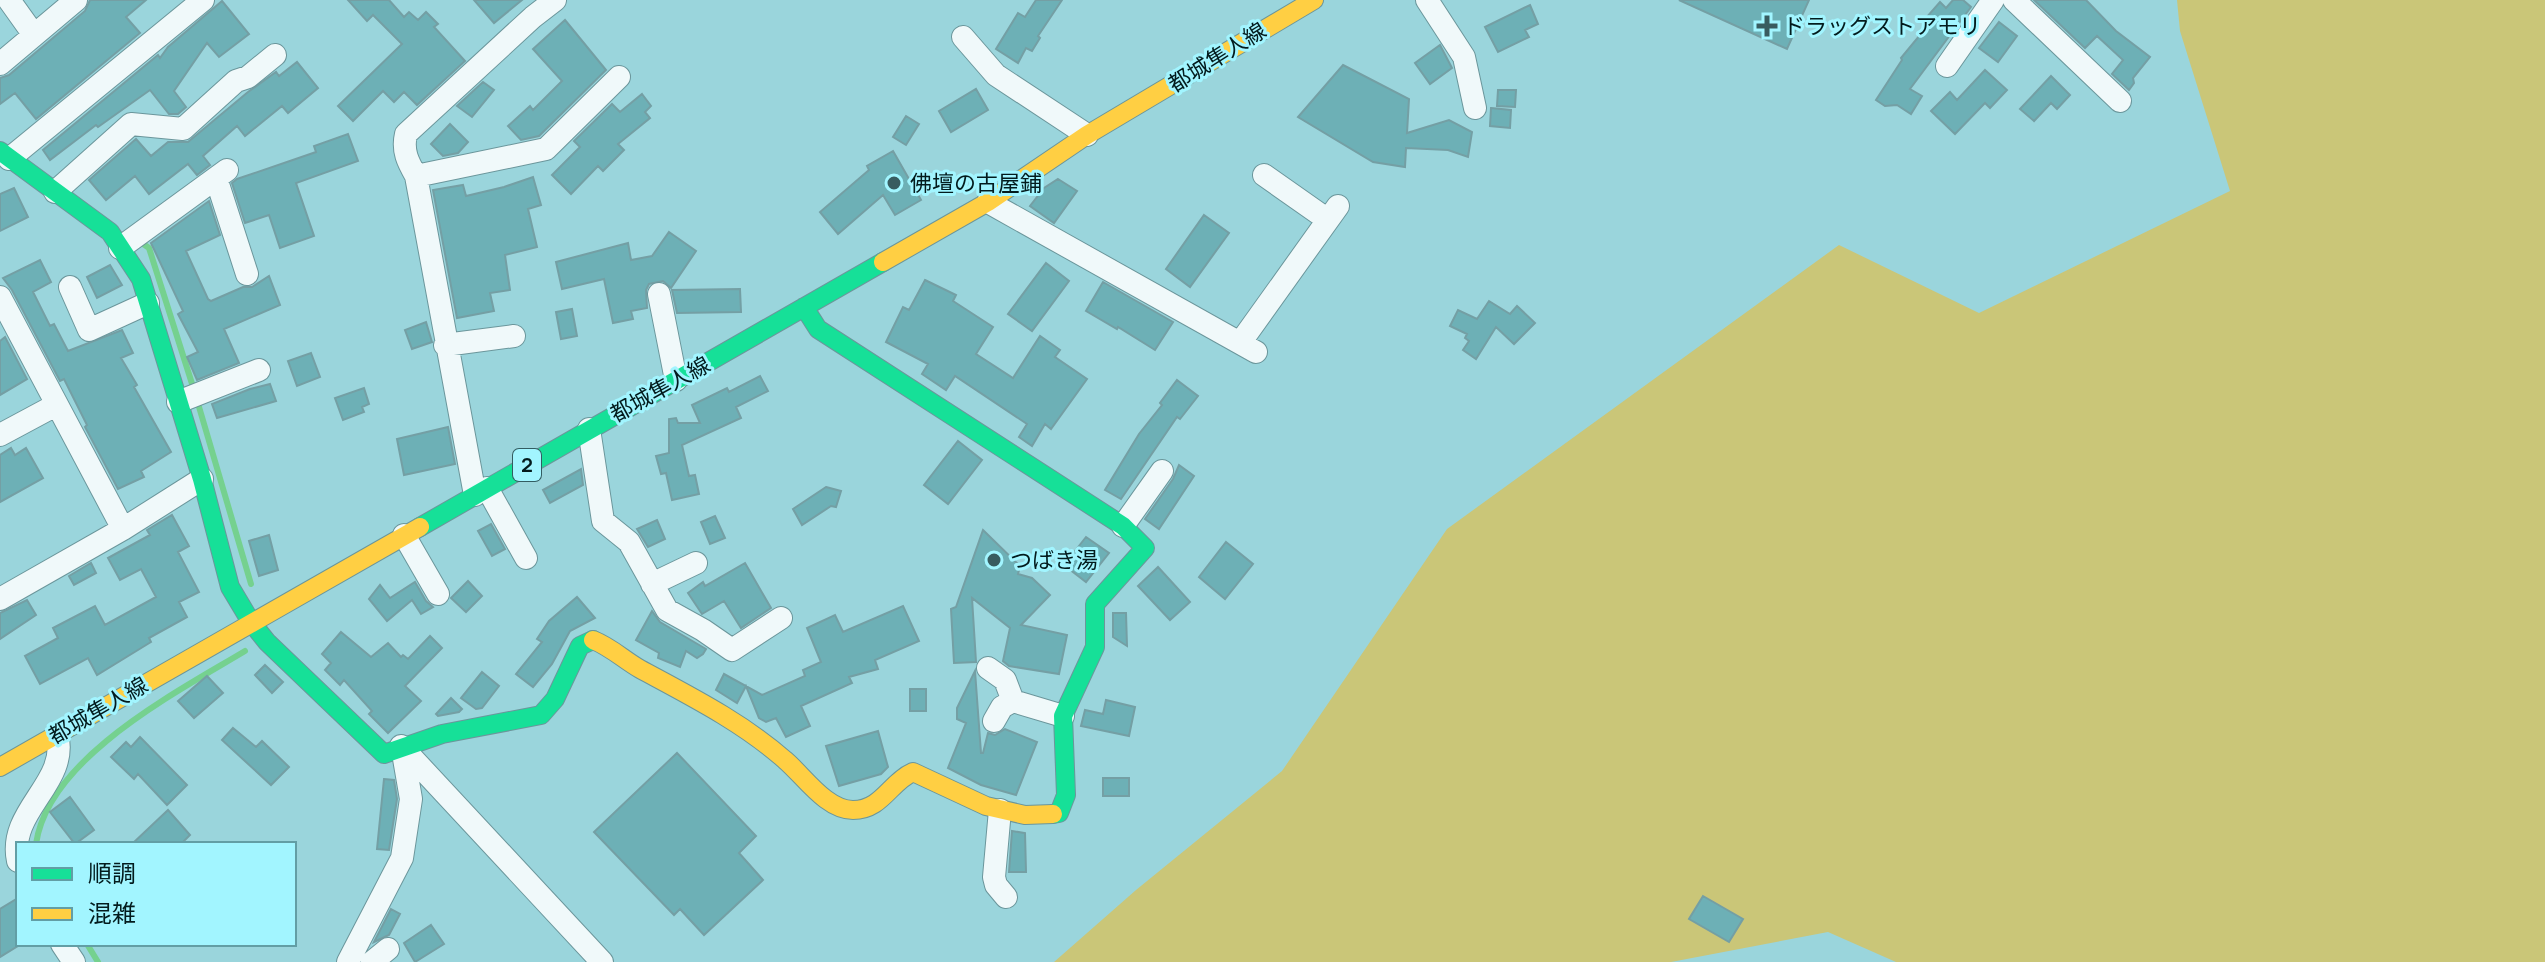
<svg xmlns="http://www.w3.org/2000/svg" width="2545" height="962" font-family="Manrope,'Noto Sans JP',sans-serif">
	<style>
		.green { fill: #cac678 }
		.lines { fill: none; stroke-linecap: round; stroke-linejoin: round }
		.stream { stroke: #75d18f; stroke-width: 6 }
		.building { fill: #6db0b6; stroke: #749fa4; stroke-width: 2 }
		.street-casing { stroke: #6b969b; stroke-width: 24 }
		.fast-casing { stroke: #6b969b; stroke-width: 20 }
		.slow-casing { stroke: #6b969b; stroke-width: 20 }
		.street { stroke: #f0f9fa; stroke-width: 22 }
		.fast { stroke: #16e098; stroke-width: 18 }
		.slow { stroke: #ffcf43; stroke-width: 18 }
		.poi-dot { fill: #385c60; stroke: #a2f5ff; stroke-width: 3 }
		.labels { text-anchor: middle; stroke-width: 6; stroke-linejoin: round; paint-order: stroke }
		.shield { fill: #a2f5ff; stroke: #335c61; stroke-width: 2 }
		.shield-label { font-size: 20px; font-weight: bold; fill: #031b1d }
		.poi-label { font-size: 22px; fill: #031b1d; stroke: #a2f5ff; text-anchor: start }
		.street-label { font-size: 22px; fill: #031b1d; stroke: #a2f5ff }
	</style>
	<rect width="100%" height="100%" fill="#9ad5dc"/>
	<path class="green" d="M2177,0H2545V962H1896L1828,932L1671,962H1054L1136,890L1282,771L1447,529L1839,245L1979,313L2230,191L2180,31Z"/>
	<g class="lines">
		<path class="stream" d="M139,241L149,248L194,390
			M197,400L251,584
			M36,844C48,758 177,692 245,651
			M87,944L98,962"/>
	</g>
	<path class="building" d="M90,0H146L126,17L140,33L36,119L15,93L0,104V78L9,75L85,11Z
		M348,0H389L404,17L409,12L418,20L426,12L438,24L434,27L465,61L417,105L404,92L394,102L383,91L353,121L338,106L402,44L373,15L367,21Z
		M474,0H522L494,23Z
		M1036,0H1062L1038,36L1040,38L1032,51L1026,48L1018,63L996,49L1018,13L1025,17Z
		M1679,0H1809L1787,49Z
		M1953,0H1963L1971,7L1910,89L1922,96L1911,114L1897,105L1885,106L1876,100L1902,60L1901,58L1930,23L1925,19L1940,2L1946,8Z
		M2034,0H2086L2116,31L2150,57L2133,78L2134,83L2129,90L2112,74L2123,60L2097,36L2085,48Z
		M222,1L249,34L219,57L207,43L174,91L186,107L178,114H169L150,90L98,127L96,125L50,160L43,150L158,55L160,58L168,47Z
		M1530,5L1538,24L1525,30L1529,37L1498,52L1485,27Z
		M565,20L606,70L539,136L521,140L508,126L530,106L533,110L562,81L533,49Z
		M1999,22L2017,36L1998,62L1979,48Z
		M1440,45L1452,68L1430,84L1415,63Z
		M297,62L318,88L288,113L282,106L245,136L237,126L203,156L210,165L197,175L188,164L149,194L135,176L106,200L89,180L136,139L151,156L168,142H188L248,92L276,72L279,76Z
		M1343,65L1409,99L1407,133L1449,120L1472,132L1468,157L1448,150L1406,148L1405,167L1373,162L1298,117Z
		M1985,70L2007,90L1990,108L1985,103L1955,134L1931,111L1950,92L1957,100Z
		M2051,76L2070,95L2057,109L2051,103L2034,121L2020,109Z
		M483,82L494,90L472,117L457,106Z
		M976,89L988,110L951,132L939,111Z
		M1498,90H1516L1515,107L1497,106Z
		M642,94L651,106L645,112L650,118L618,144L624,150L603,171L598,166L571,194L552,175L580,147L574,141L612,104L620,112Z
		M1491,108L1511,110L1510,128L1490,126Z
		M906,116L919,124L906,145L893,137Z
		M450,124L468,142L458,153L443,156L431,144Z
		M348,134L358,161L296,183L314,236L280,248L269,215L245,223L232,183L237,179L316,152L314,146Z
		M893,151L921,200L895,215L883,195L838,234L820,212L869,170L867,166Z
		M533,177L541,205L528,209L537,247L505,255L510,290L490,293L494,311L457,318L433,190L463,185L466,196L504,187Z
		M1058,179L1077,191L1054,223L1030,206L1044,188Z
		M14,188L28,217L0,231V194Z
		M209,201L220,235L186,251L208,299L211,301L243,287H252L269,276L280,305L224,329L239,363L197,380L187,357L198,352L178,314L183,311L151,243Z
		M1204,215L1229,233L1190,287L1166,269Z
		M669,232L696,251L671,288L663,281L649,284L646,290L647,308L631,311L633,319L613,323L604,279L562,289L556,262L628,243L631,260L652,256Z
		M40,260L51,282L33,292L50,326L54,324L68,351L122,330L133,353L121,358L137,385L134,387L171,452L141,471L144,477L118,489L85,427L87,425L64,379L60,381L12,290L3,278Z
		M1046,263L1069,281L1032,331L1008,314Z
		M110,265L122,285L97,298L87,277Z
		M925,280L956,295L953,301L993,327L976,354L1013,378L1040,336L1060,350L1055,357L1087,379L1051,429L1045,424L1032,446L1019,437L1027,424L955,376L946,390L922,374L928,364L886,342L903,307L909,310Z
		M1103,282L1173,322L1155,350L1118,327L1117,329L1086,311Z
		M740,289L741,312L677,313L672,290Z
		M1489,301L1510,314L1517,306L1535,323L1514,344L1496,327L1476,359L1463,350L1469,341L1465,338L1467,334L1450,326L1458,310L1477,319Z
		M572,309L577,336L561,339L556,312Z
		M426,322L432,342L412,349L405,330Z
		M5,337L27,379L0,395V341Z
		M311,353L320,377L297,386L288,361Z
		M760,376L768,391L736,407L741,418L682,445L689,476L695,475L699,494L672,500L666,473L661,474L656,456L669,453V419L676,418L678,423H700L692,405L727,388L729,392Z
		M1177,380L1198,396L1180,419L1177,417L1121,499L1105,490L1139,434L1162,405L1160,403Z
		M270,384L276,401L217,418L212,404L250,389Z
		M364,388L369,404L362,407L364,412L343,420L335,398Z
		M448,427L455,464L404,475L397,439Z
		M958,441L982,460L948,504L924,485Z
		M11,448L15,455L26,448L43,478L0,502V455Z
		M1179,465L1194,476L1159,529L1145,519L1173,479Z
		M581,469L583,485L550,503L543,490Z
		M826,487L841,491L836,507L831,506L802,525L793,509Z
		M172,515L189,546L178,552L199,592L179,602L187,617L149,638L151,642L97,675L88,658L40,684L25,656L58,638L53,628L95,606L105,625L156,597L141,569L120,580L108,558L150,535L147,530Z
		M715,516L725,538L710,544L701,522Z
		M657,520L665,539L648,547L637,529Z
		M491,524L505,549L492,556L478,531Z
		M983,530L1020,566L1018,574L1032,578L1050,595L1021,625L1067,635L1059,674L1009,666L1003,661L1010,628L972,598L976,662L954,663L951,609L956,607Z
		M269,535L278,570L259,576L249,541Z
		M1086,537L1109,553L1086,582L1064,565Z
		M1226,542L1253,564L1225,599L1199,577Z
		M91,563L96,573L74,585L69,576Z
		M745,563L771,608L741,628L724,601L702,614L688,593L703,582L705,586Z
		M1158,567L1190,602L1170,620L1138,586Z
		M468,581L482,596L466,612L451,598Z
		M415,582L426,601L433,607L421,614L412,600L387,621L369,599L380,585L390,598Z
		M577,597L595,618L570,631L552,664L533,687L516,674L542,642L537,639L549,621Z
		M27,600L36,615L0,639V613Z
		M903,606L919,641L875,660L878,669L849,677L852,683L801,706L810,726L786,737L776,718L766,722L759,718L746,686L737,703L716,690L724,674L762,695L805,676L803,670L821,662L807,628L835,615L843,632Z
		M652,611L660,622L706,649L703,654L697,658L686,651L680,667L658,658L659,653L636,640Z
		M1113,613H1126L1127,646L1113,637Z
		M341,632L371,657L388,643L401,657L403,655L408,659L430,636L442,648L405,686L421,701L388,733L369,714L372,711L344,680L340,685L325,670L331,663L322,654Z
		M265,665L283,682L272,693L255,675Z
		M975,671L981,753H983L988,733L995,735L1005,729L1037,742L1016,795L981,785L948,768L966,723L957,719V708Z
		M482,672L499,686L482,708L476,709L461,698Z
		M207,676L223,693L194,718L178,701Z
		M910,689H926V711H910Z
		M451,698L462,709L459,712L438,716L436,714Z
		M1106,700L1135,707L1129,736L1081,726L1085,710L1103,714Z
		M233,728L256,747L262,741L289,767L271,785L222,740Z
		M878,731L888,767L881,774L839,786L826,746Z
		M140,737L187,785L167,805L138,774L134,779L111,757L126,742L131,747Z
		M677,753L756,836L739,853L763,880L704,935L680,909L674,915L594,832Z
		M1103,778H1129V796H1103Z
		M384,779L394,780L397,799L389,850L377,849Z
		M70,797L94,830L75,844L50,812Z
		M168,810L190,835L181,844H132Z
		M1012,831L1025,833L1026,872H1009Z
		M1703,896L1743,919L1729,942L1689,919Z
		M18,898V946L0,957V909Z
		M391,909L400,914L389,935L374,942Z
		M431,925L444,944L415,962L404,943Z"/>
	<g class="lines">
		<defs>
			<path id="street" d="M9,0L34,35
				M1427,0L1464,57L1475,108
				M2014,0L2120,101
				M963,37L996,75L1087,135
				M0,64L76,0
				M1947,66L1993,0
				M9,159L203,0
				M1264,175L1328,220
				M416,176L546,149L619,77
				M216,178L247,274
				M55,192L131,124L183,129L236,81L248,77L275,55
				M988,202L1256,352
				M120,248L227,170
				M70,287L89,330L148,303
				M659,294L676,380
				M0,297L123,529
				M1240,343L1338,206
				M445,345L514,336
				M178,402L259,370
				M589,429L603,521L629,542L667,610L703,630L732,650L781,618
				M0,435L56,405
				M487,488L526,558
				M475,495L416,176C408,162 402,151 406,134L533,17L555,0
				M1123,526L1162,471
				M404,535L438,594
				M652,584L696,563
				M0,599L123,529L202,479
				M988,668L1005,680L1013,701L1063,716
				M994,721L1002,707L1013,701
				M401,746L602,962
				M1000,810L994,877L996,885L1006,897
				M18,861C7,810 70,783 57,734
				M62,944L74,962
				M348,962L402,858L411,799L402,747
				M372,962L388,949"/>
			<path id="fast" d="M0,151L110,232L141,279L202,479L230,587L251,622L267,642L384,754L442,734L541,715L555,699L580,646L593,640
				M804,307L818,329L1123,526L1145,548L1095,604V647L1063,716L1066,795L1059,813L1053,814
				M420,527L883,262"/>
			<path id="slow" d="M883,262L988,202L1087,135L1314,0
				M593,640C611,647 624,660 640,669C690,696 742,722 785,760C804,776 826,810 853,810C882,810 890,782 913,772L986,806L1025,815L1053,814
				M0,767L420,527"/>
		</defs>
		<use href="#street" class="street-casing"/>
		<use href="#fast" class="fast-casing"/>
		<use href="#slow" class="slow-casing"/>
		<use href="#street" class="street"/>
		<use href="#fast" class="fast"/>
		<use href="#slow" class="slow"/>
	</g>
	<g class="poi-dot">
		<path d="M1763 14h8v8h8v8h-8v8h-8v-8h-8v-8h8z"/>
		<circle cx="894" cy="183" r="8"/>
		<circle cx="994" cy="560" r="8"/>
	</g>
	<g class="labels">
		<rect class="shield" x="513" y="449" width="28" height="32" rx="6"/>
		<g class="shield-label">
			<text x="527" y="472">2</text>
		</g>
		<g class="poi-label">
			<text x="1783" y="34">ドラッグストアモリ</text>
			<text x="910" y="191">佛壇の古屋鋪</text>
			<text x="1010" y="568">つばき湯</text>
		</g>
		<g class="street-label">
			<text transform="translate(1217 57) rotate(-32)" y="8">都城隼人線</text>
			<text transform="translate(660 389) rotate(-29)" y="8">都城隼人線</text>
			<text transform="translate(98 710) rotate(-30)" y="8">都城隼人線</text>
		</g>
	</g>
	<rect x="16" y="842" width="280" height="104" fill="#a2f5ff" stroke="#629ea5" stroke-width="2"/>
	<rect x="32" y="868" width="40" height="12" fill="#16e098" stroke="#629ea5" stroke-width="2"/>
	<text x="88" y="882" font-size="24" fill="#031b1d">順調</text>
	<rect x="32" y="908" width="40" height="12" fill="#ffcf43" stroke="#629ea5" stroke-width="2"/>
	<text x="88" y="922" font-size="24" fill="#031b1d">混雑</text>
</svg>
